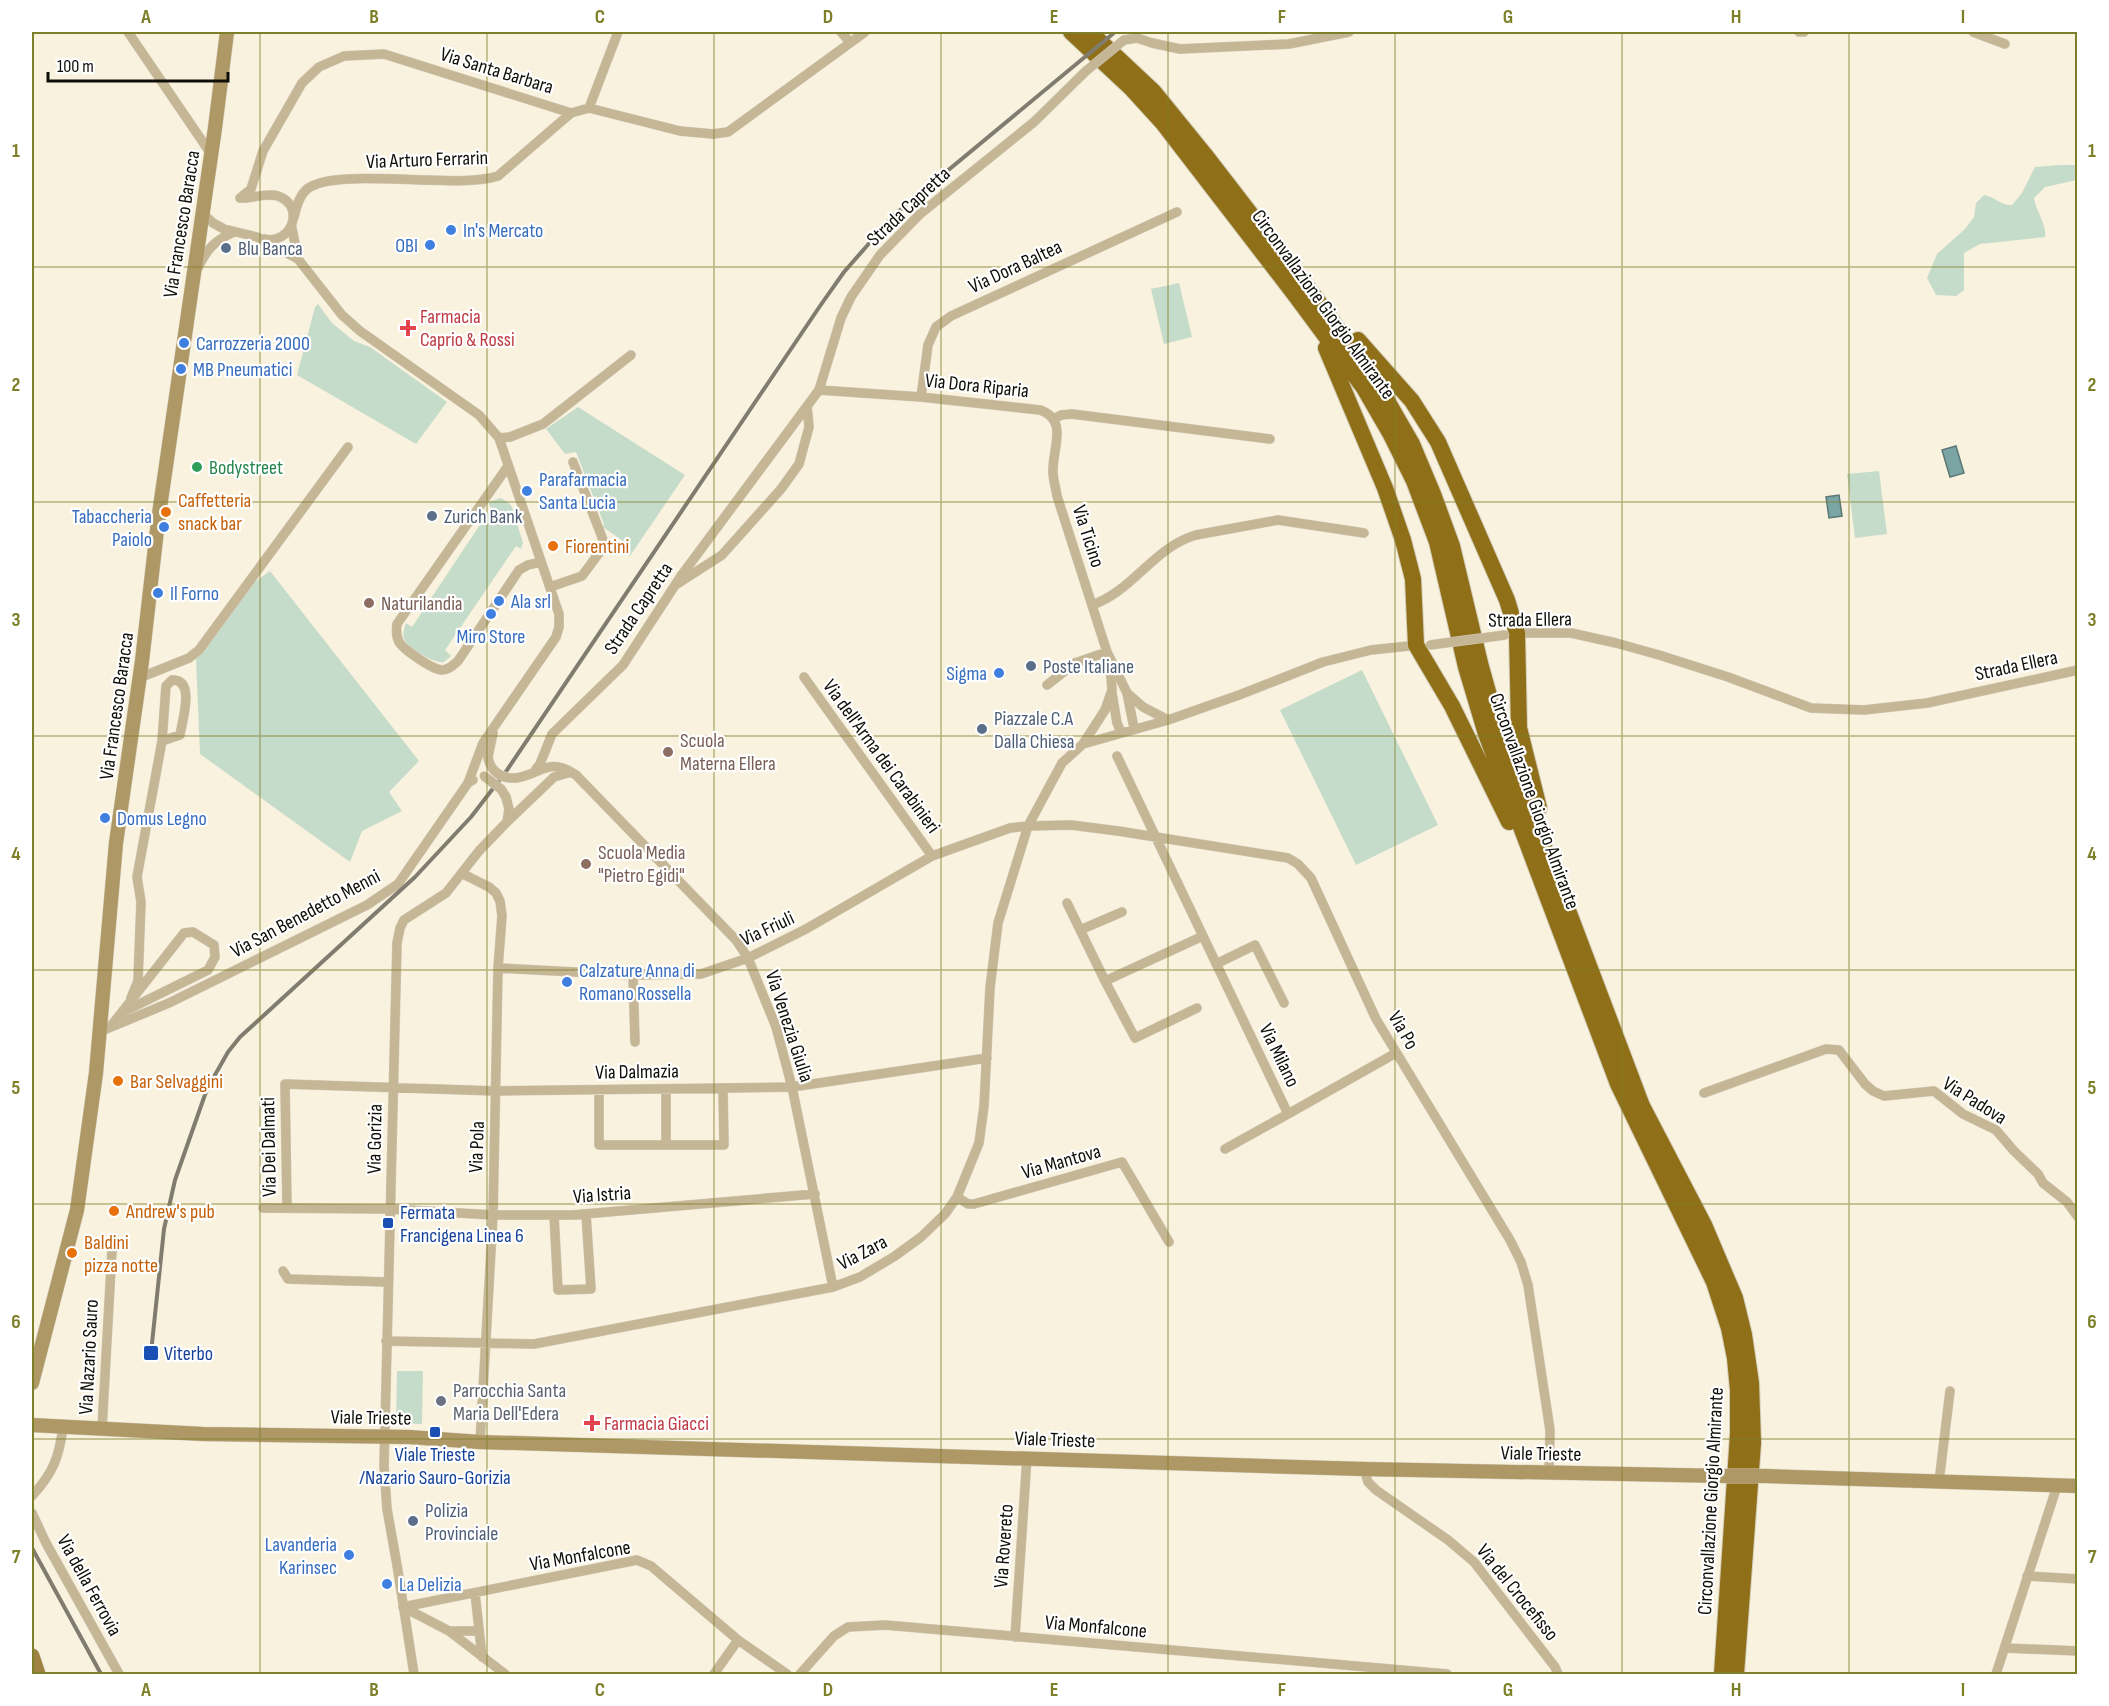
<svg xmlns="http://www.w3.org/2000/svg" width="2109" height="1706" font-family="'Sofia Sans Condensed',sans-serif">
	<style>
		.green { fill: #c6dcca }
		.water { fill: #7ba5a5; stroke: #5b7876; stroke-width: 1.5 }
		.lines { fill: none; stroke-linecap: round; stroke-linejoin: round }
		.street-casing { stroke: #d4cebc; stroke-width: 10 }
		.secondary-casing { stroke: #d4cebc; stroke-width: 15 }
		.primary-casing { stroke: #d4cebc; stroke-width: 16 }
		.highway-casing { stroke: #d4cebc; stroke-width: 18 }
		.street { stroke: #c5b695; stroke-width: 9 }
		.secondary { stroke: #ae9866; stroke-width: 14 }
		.primary { stroke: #9d8241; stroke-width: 15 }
		.highway { stroke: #8f6f18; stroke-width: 16 }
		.rail { stroke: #807c6f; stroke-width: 4 }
		.street-bridge-casing { stroke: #d4cebc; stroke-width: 10; stroke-linecap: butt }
		.secondary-bridge-casing { stroke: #d4cebc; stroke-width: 15; stroke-linecap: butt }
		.street-bridge { stroke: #c5b695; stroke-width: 9 }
		.secondary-bridge { stroke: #ae9866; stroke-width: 14 }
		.grid { fill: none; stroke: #7e8029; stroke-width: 1.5; stroke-opacity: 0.55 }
		.shop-dot { fill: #3f7fe0; stroke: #fff; stroke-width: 2 }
		.service-dot { fill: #5c6f8a; stroke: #fff; stroke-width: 2 }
		.health-dot { fill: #e0444e; stroke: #fff; stroke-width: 2 }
		.leisure-dot { fill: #2e9e5b; stroke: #fff; stroke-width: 2 }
		.food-dot { fill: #e8710a; stroke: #fff; stroke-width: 2 }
		.education-dot { fill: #8d6e63; stroke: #fff; stroke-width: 2 }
		.transit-dot { fill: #1a4fb4; stroke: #fff; stroke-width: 2 }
		.worship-dot { fill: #6b7280; stroke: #fff; stroke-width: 2 }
		.labels { text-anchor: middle; stroke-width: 4.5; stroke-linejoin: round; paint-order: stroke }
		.street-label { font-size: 20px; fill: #100e08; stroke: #fff }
		.shop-label { font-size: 20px; fill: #366cbe; stroke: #fff; text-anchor: start }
		.service-label { font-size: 20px; fill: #4e5e75; stroke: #fff; text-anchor: start }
		.health-label { font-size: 20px; fill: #be3a42; stroke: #fff; text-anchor: start }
		.leisure-label { font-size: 20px; fill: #27864d; stroke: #fff; text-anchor: start }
		.food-label { font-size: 20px; fill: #c56008; stroke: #fff; text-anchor: start }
		.education-label { font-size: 20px; fill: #785e54; stroke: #fff; text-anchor: start }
		.transit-label { font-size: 20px; fill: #164399; stroke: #fff; text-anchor: start }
		.worship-label { font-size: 20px; fill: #5b616d; stroke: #fff; text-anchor: start }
		.neatline { fill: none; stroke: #7e8029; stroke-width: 2 }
		.grid-label { font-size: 20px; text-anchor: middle; font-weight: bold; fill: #7e8029 }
	</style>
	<rect width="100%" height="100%" fill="#f9f2de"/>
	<path class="green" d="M2058,165H2077V180L2045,187L2034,198C2036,212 2047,224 2045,237L1980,244L1964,253V290L1956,296L1936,295L1927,278L1937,254L1965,229L1974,217L1976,203L1984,195C1995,197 2002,206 2012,205L2022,193L2035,167Z
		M1179,283L1192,337L1164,344L1151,289Z
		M318,304L332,323L354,341L370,347L447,402L416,444L297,375L315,307Z
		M578,407L685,475L630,556L626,553L630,546L603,527L604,524L576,452L565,454L546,429Z
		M1879,471L1887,534L1855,538L1847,474Z
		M501,498L509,503L512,507L523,543L521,549L516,546L445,650L451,656L444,662C436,664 411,650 406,642C401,637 404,629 406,623L412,627L491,508L488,502Z
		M270,571L419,761L389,792L402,811L362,831L350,862L200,754L196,659L249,586Z
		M1362,670L1438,825L1356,865L1280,710Z
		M397,1371H423L422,1424L396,1423Z"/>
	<path class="water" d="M1956,446L1964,473L1950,477L1942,450Z
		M1839,495L1842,516L1829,518L1826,497Z"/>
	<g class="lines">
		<defs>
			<path id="street" d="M128,32L211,154
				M841,32L850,42
				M1799,32H1804
				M1973,32L2005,44
				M1124,40L1137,38L1152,43L1180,49L1289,44L1349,32
				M589,108L618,32
				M240,198L251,189L263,151L302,83L319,67L344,56L384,54L571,113
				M240,198C252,199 267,192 278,196C306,206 292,245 264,239
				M202,213L213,223L224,229L257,237L298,259L342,315L360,331L479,415L499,438L559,614V627L556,637L483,743L468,783
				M294,217C296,207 299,196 307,189C336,166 455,190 498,176L571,113L589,108L680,131L713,134L728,132L865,32
				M292,228L298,259
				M198,268C206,250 215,240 234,232
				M819,390L921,397L1040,410C1069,420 1052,449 1053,472C1053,480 1056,488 1057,496L1107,652L1127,693L1134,728
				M921,397L928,345L936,327L951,316L1177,212
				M1054,419L1061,415L1072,414L1270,439
				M499,438L510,437L543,424L631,355
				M508,466L397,624C396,631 396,636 399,642C404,650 433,670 442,670C449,670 453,665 458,661L519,570L528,565L541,562
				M677,584L722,555L781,489L799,464L809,427L807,406
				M550,587L582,576L605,545L573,462
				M1092,605C1133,591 1154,547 1196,535L1278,520L1364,533
				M1513,633H1571L1616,643L1659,655L1728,677L1811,708L1864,710L1927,703L2078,670
				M804,677L932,856
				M139,678L189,658L199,650L348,447
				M1047,685L1075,663L1107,652
				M1112,693L1117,723L1121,732
				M1127,693L1143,707L1168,720
				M1083,744L1105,710L1112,690L1110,664
				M1117,756L1288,1114L1396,1053
				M488,757L493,733
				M536,769L540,764L552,734L623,665L681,576L819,390L841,318L851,297L880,255L920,214L1034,122L1086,71
				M516,778C542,774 548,756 576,775L736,940L748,958L776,1027L792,1087L833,1287
				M506,797L509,809L507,822
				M463,874L489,887L496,893L500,901L502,916L498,968L493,1215L480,1442
				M1067,903L1105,981L1203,936
				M1080,930L1122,912
				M1216,964L1255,945L1284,1003
				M498,968L633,975L701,974L748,958L806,929L932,856L1010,828L1028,826L1071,825L1118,831L1288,858L1298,864L1311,878L1376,1019L1510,1240L1521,1262L1528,1285L1550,1430L1549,1473
				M633,975L635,1042
				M1105,981L1135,1038L1197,1008
				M131,998L138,981L141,902L137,877L162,741L180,735C182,721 196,679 172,680L166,686L162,741
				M111,1026L184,933L193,932L214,945L215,957L208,970L123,1012
				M99,1032L169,1003L367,905L398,884L468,783L473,780
				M666,1089V1145
				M599,1090V1145H724L723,1088
				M1704,1093L1826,1049L1839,1050L1865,1084L1873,1091L1884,1096L1934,1091L1963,1114L1996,1130L2014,1151L2038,1174L2043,1183L2067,1202L2078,1217
				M1225,1149L1288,1114
				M957,1197L968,1204H974L1122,1162L1169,1242
				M263,1208L391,1209L493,1215H573L815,1194
				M287,1208L285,1084L496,1091L792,1087L987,1058
				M554,1215L558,1290L591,1289L586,1214
				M283,1271L288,1279L387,1282
				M386,1341L534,1344L833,1287L860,1277L895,1256L921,1237L945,1214L957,1197L979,1143L984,1106L990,988L998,923L1028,826L1062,763L1083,744L1168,720L1239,695L1323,662L1371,650L1418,645
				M102,1429L112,1250
				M1364,1469L1368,1482L1376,1490L1448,1540L1474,1562L1555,1667L1558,1674
				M1939,1482L1950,1391
				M32,1496C53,1473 59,1458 63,1427
				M32,1513L46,1543L119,1674
				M2027,1576L2078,1579
				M475,1593L482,1657
				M403,1607L637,1560L651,1566L738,1640L787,1674
				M403,1607L449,1631L505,1674
				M449,1631H478
				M1015,1637L1027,1457
				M2005,1648L2078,1651
				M414,1674L397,1565L387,1509L384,1466L397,943L400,928L404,920L446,893L479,851L507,822L554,777L571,772
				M714,1674L738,1640
				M800,1674L834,1636L848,1627L885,1625L1447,1674
				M1996,1674L2057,1486"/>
			<path id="secondary" d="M32,1383L77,1210L96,1073L116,843L142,661L158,521L215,128L227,32
				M32,1425L203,1434L409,1437L480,1442L1364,1469L1725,1476
				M1765,1476L2078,1486"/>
			<path id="primary" d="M32,1656L38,1674"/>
			<path id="highway" d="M1071,32L1132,89L1163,123L1296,296L1364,388L1390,433L1414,481L1437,542L1466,667L1486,734L1618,1084L1714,1282L1729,1328L1735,1358L1738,1390V1434L1722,1674
				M1090,32L1153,91L1205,155L1317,300L1378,385L1412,444L1433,494L1452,546L1481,667L1494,713L1544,847L1642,1106L1704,1225L1735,1298L1744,1335L1751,1383L1753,1443L1736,1674
				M1358,340L1412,401L1438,442L1507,600L1517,633L1519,728L1539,808
				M1326,348L1385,488L1403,540L1413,579L1416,645L1452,706L1509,822"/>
		</defs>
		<use href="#street" class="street-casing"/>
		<use href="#secondary" class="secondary-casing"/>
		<use href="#primary" class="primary-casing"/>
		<use href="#highway" class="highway-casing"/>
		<use href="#street" class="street"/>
		<use href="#secondary" class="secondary"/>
		<use href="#primary" class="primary"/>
		<use href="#highway" class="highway"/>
		<path class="rail" d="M151,1353L164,1229L175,1180L207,1089L228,1052L240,1037L262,1017L415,877L471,817L505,773L820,306L844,272L894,215L1115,32
			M32,1548L101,1674"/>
		<defs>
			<path id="street-bridge" d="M1086,71L1124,40
				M1430,645L1505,635
				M488,757C490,771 501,779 516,778
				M484,776L501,789L506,797"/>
			<path id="secondary-bridge" d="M1725,1476H1765"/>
		</defs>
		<use href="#street-bridge" class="street-bridge-casing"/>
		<use href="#secondary-bridge" class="secondary-bridge-casing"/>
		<use href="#street-bridge" class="street-bridge"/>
		<use href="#secondary-bridge" class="secondary-bridge"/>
	</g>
	<path class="grid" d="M260,32V1674M487,32V1674M714,32V1674M941,32V1674M1168,32V1674M1395,32V1674M1622,32V1674M1849,32V1674M32,267H2078M32,502H2078M32,736H2078M32,970H2078M32,1204H2078M32,1439H2078"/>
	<g class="shop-dot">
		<circle cx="451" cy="230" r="6"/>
		<circle cx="430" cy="245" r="6"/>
		<circle cx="184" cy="343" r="6"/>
		<circle cx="181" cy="369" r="6"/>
		<circle cx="527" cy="491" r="6"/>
		<circle cx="164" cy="527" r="6"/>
		<circle cx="158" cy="593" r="6"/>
		<circle cx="499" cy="601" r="6"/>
		<circle cx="491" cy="614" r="6"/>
		<circle cx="999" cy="673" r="6"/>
		<circle cx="105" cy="818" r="6"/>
		<circle cx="567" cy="982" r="6"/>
		<circle cx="349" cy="1555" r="6"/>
		<circle cx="387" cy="1584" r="6"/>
	</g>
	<g class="service-dot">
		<circle cx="226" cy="248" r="6"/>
		<circle cx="432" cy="516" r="6"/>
		<circle cx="1031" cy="666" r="6"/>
		<circle cx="982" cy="729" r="6"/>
		<circle cx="413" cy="1521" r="6"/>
	</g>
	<g class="health-dot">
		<path d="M405 319h6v6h6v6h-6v6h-6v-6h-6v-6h6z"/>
		<path d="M589 1414h6v6h6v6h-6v6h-6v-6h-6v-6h6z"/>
	</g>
	<circle class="leisure-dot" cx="197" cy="467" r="6"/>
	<g class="food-dot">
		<circle cx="166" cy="512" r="6"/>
		<circle cx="553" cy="546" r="6"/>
		<circle cx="118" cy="1081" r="6"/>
		<circle cx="114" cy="1211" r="6"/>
		<circle cx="72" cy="1253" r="6"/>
	</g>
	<g class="education-dot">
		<circle cx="369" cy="603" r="6"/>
		<circle cx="668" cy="752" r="6"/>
		<circle cx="586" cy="864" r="6"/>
	</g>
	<g class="transit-dot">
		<rect x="382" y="1217" width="12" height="12" rx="3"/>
		<rect x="143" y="1345" width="16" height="16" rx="3"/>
		<rect x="429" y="1426" width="12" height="12" rx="3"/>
	</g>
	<circle class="worship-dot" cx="441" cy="1401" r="6"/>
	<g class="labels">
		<g class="street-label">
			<text transform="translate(497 70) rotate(17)" y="7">Via Santa Barbara</text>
			<text transform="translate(427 159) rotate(-2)" y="7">Via Arturo Ferrarin</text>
			<text transform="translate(908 206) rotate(-43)" y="7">Strada Capretta</text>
			<text transform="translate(181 224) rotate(-81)" y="7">Via Francesco Baracca</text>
			<text transform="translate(1015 266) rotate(-25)" y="7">Via Dora Baltea</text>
			<text transform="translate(1324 304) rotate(54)" y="7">Circonvallazione Giorgio Almirante</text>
			<text transform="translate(977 385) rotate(6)" y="7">Via Dora Riparia</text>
			<text transform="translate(1089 536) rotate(72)" y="7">Via Ticino</text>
			<text transform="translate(638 608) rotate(-56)" y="7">Strada Capretta</text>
			<text transform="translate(1530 619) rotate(-1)" y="7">Strada Ellera</text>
			<text transform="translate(2016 665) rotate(-12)" y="7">Strada Ellera</text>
			<text transform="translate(116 706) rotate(-82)" y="7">Via Francesco Baracca</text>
			<text transform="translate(882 756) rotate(54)" y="7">Via dell'Arma dei Carabinieri</text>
			<text transform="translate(1535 801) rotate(70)" y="7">Circonvallazione Giorgio Almirante</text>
			<text transform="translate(305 913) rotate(-28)" y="7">Via San Benedetto Menni</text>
			<text transform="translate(767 928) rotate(-25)" y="7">Via Friuli</text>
			<text transform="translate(790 1026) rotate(72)" y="7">Via Venezia Giulia</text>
			<text transform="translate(1404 1030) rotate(60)" y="7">Via Po</text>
			<text transform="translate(1280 1055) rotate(64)" y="7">Via Milano</text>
			<text transform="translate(637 1071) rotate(-1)" y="7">Via Dalmazia</text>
			<text transform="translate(1975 1100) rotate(32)" y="7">Via Padova</text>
			<text transform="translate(374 1139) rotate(-89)" y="7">Via Gorizia</text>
			<text transform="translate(268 1147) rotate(-91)" y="7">Via Dei Dalmati</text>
			<text transform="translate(476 1147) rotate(-88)" y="7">Via Pola</text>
			<text transform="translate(1061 1161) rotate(-16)" y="7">Via Mantova</text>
			<text transform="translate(602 1194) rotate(-4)" y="7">Via Istria</text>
			<text transform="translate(862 1252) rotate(-28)" y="7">Via Zara</text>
			<text transform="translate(88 1357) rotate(-87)" y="7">Via Nazario Sauro</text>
			<text transform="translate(371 1417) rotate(1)" y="7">Viale Trieste</text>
			<text transform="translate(1055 1439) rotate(2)" y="7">Viale Trieste</text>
			<text transform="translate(1541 1453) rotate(1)" y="7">Viale Trieste</text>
			<text transform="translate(1710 1501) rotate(-87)" y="7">Circonvallazione Giorgio Almirante</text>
			<text transform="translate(1003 1546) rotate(-86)" y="7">Via Rovereto</text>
			<text transform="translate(580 1555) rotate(-10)" y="7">Via Monfalcone</text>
			<text transform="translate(90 1585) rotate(61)" y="7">Via della Ferrovia</text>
			<text transform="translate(1518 1592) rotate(51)" y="7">Via del Crocefisso</text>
			<text transform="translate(1096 1626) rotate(5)" y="7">Via Monfalcone</text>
		</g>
		<g class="shop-label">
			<text x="463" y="237">In's Mercato</text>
			<text x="418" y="252" text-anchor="end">OBI</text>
			<text x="196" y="350">Carrozzeria 2000</text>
			<text x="193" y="376">MB Pneumatici</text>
			<text x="539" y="486">Parafarmacia<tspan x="539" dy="23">Santa Lucia</tspan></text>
			<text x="152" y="523" text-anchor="end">Tabaccheria<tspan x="152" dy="23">Paiolo</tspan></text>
			<text x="170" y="600">Il Forno</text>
			<text x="511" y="608">Ala srl</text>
			<text x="491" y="643" text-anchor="middle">Miro Store</text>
			<text x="987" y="680" text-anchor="end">Sigma</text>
			<text x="117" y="825">Domus Legno</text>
			<text x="579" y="977">Calzature Anna di<tspan x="579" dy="23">Romano Rossella</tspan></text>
			<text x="337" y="1551" text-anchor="end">Lavanderia<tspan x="337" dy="23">Karinsec</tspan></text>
			<text x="399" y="1591">La Delizia</text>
		</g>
		<g class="service-label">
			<text x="238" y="255">Blu Banca</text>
			<text x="444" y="523">Zurich Bank</text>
			<text x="1043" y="673">Poste Italiane</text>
			<text x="994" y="725">Piazzale C.A<tspan x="994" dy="23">Dalla Chiesa</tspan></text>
			<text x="425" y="1517">Polizia<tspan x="425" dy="23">Provinciale</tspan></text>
		</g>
		<g class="health-label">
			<text x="420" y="323">Farmacia<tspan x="420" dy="23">Caprio &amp; Rossi</tspan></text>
			<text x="604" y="1430">Farmacia Giacci</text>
		</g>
		<g class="leisure-label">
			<text x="209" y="474">Bodystreet</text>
		</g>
		<g class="food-label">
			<text x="178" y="507">Caffetteria<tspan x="178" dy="23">snack bar</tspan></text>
			<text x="565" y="553">Fiorentini</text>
			<text x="130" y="1088">Bar Selvaggini</text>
			<text x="126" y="1218">Andrew's pub</text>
			<text x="84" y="1249">Baldini<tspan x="84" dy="23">pizza notte</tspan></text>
		</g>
		<g class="education-label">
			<text x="381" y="610">Naturilandia</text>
			<text x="680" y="747">Scuola<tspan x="680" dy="23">Materna Ellera</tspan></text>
			<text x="598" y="859">Scuola Media<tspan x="598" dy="23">"Pietro Egidi"</tspan></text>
		</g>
		<g class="transit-label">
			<text x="400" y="1219">Fermata<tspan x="400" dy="23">Francigena Linea 6</tspan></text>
			<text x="164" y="1360">Viterbo</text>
			<text x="435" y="1461" text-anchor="middle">Viale Trieste<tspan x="435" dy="23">/Nazario Sauro-Gorizia</tspan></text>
		</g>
		<g class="worship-label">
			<text x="453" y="1397">Parrocchia Santa<tspan x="453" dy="23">Maria Dell'Edera</tspan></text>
		</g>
	</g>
	<rect width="2109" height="1706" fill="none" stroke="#ffffff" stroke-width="66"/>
	<path d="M48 72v9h180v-9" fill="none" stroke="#100e08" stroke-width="3"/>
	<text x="57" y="72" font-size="18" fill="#100e08" stroke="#ffffff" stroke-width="4.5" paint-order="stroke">100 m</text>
	<rect x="33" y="33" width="2043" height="1640" class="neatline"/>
	<g class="grid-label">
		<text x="146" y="23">A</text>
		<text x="374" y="23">B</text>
		<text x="600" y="23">C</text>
		<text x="828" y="23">D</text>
		<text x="1054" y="23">E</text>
		<text x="1282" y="23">F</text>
		<text x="1508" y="23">G</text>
		<text x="1736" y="23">H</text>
		<text x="1963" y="23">I</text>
		<text x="16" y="157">1</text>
		<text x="2092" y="157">1</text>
		<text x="16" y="391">2</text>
		<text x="2092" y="391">2</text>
		<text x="16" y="626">3</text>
		<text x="2092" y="626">3</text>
		<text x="16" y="860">4</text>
		<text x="2092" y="860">4</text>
		<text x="16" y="1094">5</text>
		<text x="2092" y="1094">5</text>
		<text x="16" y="1328">6</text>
		<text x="2092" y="1328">6</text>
		<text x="16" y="1563">7</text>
		<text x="2092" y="1563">7</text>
		<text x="146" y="1696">A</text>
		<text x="374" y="1696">B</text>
		<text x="600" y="1696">C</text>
		<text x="828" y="1696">D</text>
		<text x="1054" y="1696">E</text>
		<text x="1282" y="1696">F</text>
		<text x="1508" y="1696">G</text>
		<text x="1736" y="1696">H</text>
		<text x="1963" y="1696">I</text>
	</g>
</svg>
